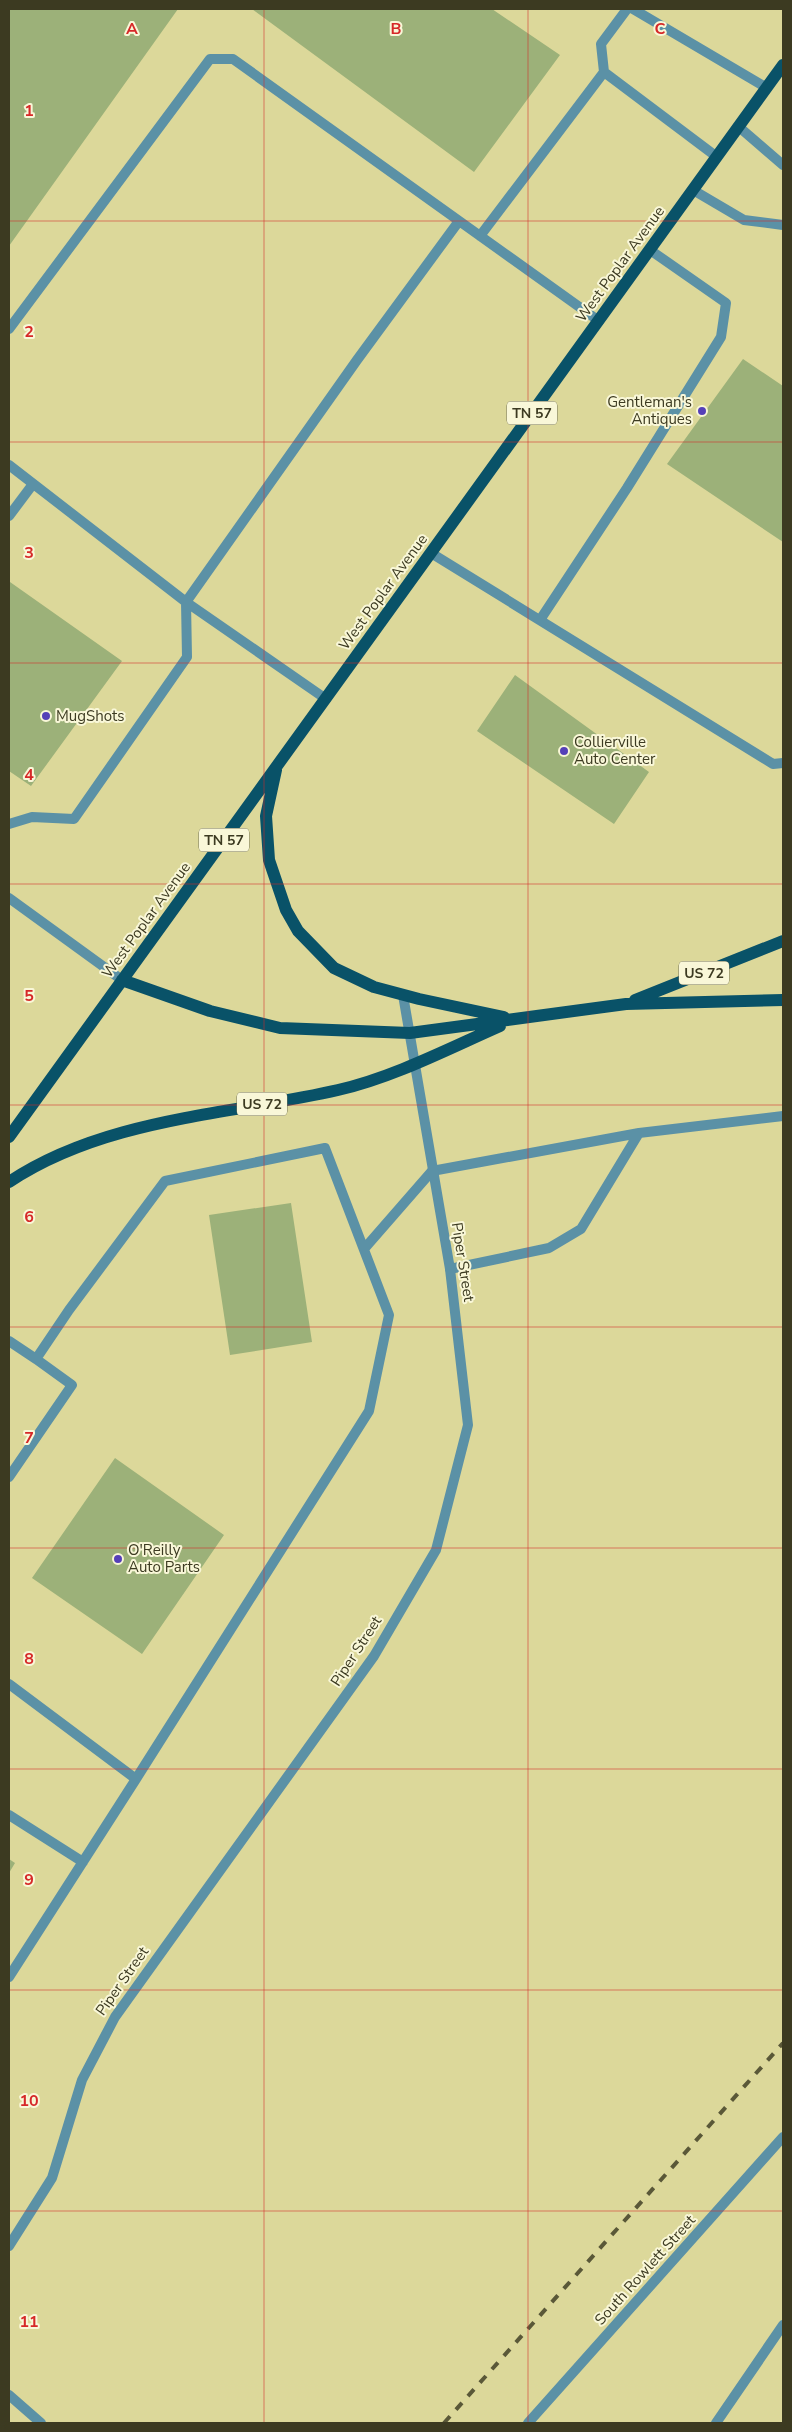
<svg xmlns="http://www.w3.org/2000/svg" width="792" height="2432" font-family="'Nunito Sans',sans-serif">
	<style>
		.building { fill: #9cb179 }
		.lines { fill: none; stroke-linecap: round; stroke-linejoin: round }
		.lane { stroke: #5b91a6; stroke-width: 10 }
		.street { stroke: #5b91a6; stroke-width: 10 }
		.primary { stroke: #095268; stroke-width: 12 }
		.rail { stroke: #5a5838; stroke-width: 4; stroke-dasharray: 9 9; stroke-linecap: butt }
		.grid { fill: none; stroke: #d62828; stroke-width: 1; stroke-opacity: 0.55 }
		.poi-dot { fill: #5540b8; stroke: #f9f7d8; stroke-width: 2 }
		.labels { text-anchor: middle; stroke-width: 4; stroke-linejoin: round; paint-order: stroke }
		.shield { fill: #f9f7d8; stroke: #757358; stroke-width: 1 }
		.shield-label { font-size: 14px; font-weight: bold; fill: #3c3a21 }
		.street-label { font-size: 15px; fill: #3c3a21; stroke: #f9f7d8 }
		.poi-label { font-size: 15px; fill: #3c3a21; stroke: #f9f7d8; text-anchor: start }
		.grid-label { font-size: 16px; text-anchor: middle; font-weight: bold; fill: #d62828; stroke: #f9f7d8; stroke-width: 4; stroke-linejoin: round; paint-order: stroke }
	</style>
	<rect width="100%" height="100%" fill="#dcd89a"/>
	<path class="building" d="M9,9H178L9,246Z
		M252,9H492L560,55L474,172Z
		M743,359L783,386V542L667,464Z
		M10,582L122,661L31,786L9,771Z
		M515,675L649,772L614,824L477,731Z
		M291,1203L312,1342L230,1355L209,1215Z
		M115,1458L224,1535L142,1654L32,1578Z
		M9,1859L15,1863L9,1873Z"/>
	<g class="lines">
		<path class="lane" d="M633,9L767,88
			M604,72L717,157
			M739,127L783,165
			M693,190L744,220L783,225
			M480,236L604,72L601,44L627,9
			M9,329L210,59H233L599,321
			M9,465L186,602L326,699
			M9,516L33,484
			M431,553L773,764L783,763
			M540,620L627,488L721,337L726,303L650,250
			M9,824L32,817L74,819L187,657L186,602L357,360L459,221
			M9,898L122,980
			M364,1249L432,1171L639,1133L783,1116
			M450,1269L549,1248L581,1229L639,1133
			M9,1341L36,1359L69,1310L165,1181L325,1148L389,1315L369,1411L136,1779L9,1684
			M9,1477L72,1385L36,1359
			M9,1815L83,1862
			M9,1977L136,1779
			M716,2423L783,2325"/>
		<path class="street" d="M9,2246L52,2178L82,2080L115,2017L374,1656L436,1550L468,1425L450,1269L403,995
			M9,2395L41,2423
			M528,2423L783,2137"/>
		<path class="primary" d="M276,770L266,816L269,860L286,910L298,931L334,968L374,987L419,999L504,1017
			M122,980L210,1011L280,1028L410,1033L626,1004L783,1000
			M635,1000L783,941
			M9,1137L783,65
			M9,1182C105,1118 228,1115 338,1090C392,1078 450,1048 500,1026"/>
		<path class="rail" d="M444,2423L783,2043"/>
	</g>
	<path class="grid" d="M264,9V2423M528,9V2423M9,221H783M9,442H783M9,663H783M9,884H783M9,1105H783M9,1327H783M9,1548H783M9,1769H783M9,1990H783M9,2211H783"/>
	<g class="poi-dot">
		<circle cx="702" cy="411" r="5"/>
		<circle cx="46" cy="716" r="5"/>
		<circle cx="564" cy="751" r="5"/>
		<circle cx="118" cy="1559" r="5"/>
	</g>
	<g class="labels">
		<g class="shield">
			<rect x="507" y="401.5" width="50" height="23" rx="4"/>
			<rect x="199" y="828.5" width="50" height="23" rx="4"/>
			<rect x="679" y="961.5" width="50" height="23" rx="4"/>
			<rect x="237" y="1092.5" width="50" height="23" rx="4"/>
		</g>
		<g class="shield-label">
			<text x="532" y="418">TN 57</text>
			<text x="224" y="845">TN 57</text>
			<text x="704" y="978">US 72</text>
			<text x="262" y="1109">US 72</text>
		</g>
		<g class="street-label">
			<text transform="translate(620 264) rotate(-54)" y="5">West Poplar Avenue</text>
			<text transform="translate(383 592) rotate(-54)" y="5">West Poplar Avenue</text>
			<text transform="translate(146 920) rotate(-54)" y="5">West Poplar Avenue</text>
			<text transform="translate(463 1262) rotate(81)" y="5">Piper Street</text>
			<text transform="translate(356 1651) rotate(-57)" y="5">Piper Street</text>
			<text transform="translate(122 1981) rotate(-55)" y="5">Piper Street</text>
			<text transform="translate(645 2270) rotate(-48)" y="5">South Rowlett Street</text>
		</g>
		<g class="poi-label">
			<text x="692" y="407" text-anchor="end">Gentleman's<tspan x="692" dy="17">Antiques</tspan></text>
			<text x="56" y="721">MugShots</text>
			<text x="574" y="747">Collierville<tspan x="574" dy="17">Auto Center</tspan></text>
			<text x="128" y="1555">O'Reilly<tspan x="128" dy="17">Auto Parts</tspan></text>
		</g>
	</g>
	<g class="grid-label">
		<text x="132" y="34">A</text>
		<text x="396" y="34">B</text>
		<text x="660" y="34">C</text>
		<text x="29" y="116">1</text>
		<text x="29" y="337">2</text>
		<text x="29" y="558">3</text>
		<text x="29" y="780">4</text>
		<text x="29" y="1001">5</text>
		<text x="29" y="1222">6</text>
		<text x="29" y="1443">7</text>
		<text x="29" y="1664">8</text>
		<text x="29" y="1885">9</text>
		<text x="29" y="2106">10</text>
		<text x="29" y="2327">11</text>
	</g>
	<rect width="792" height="2432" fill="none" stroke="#3c3a21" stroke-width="20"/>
</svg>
